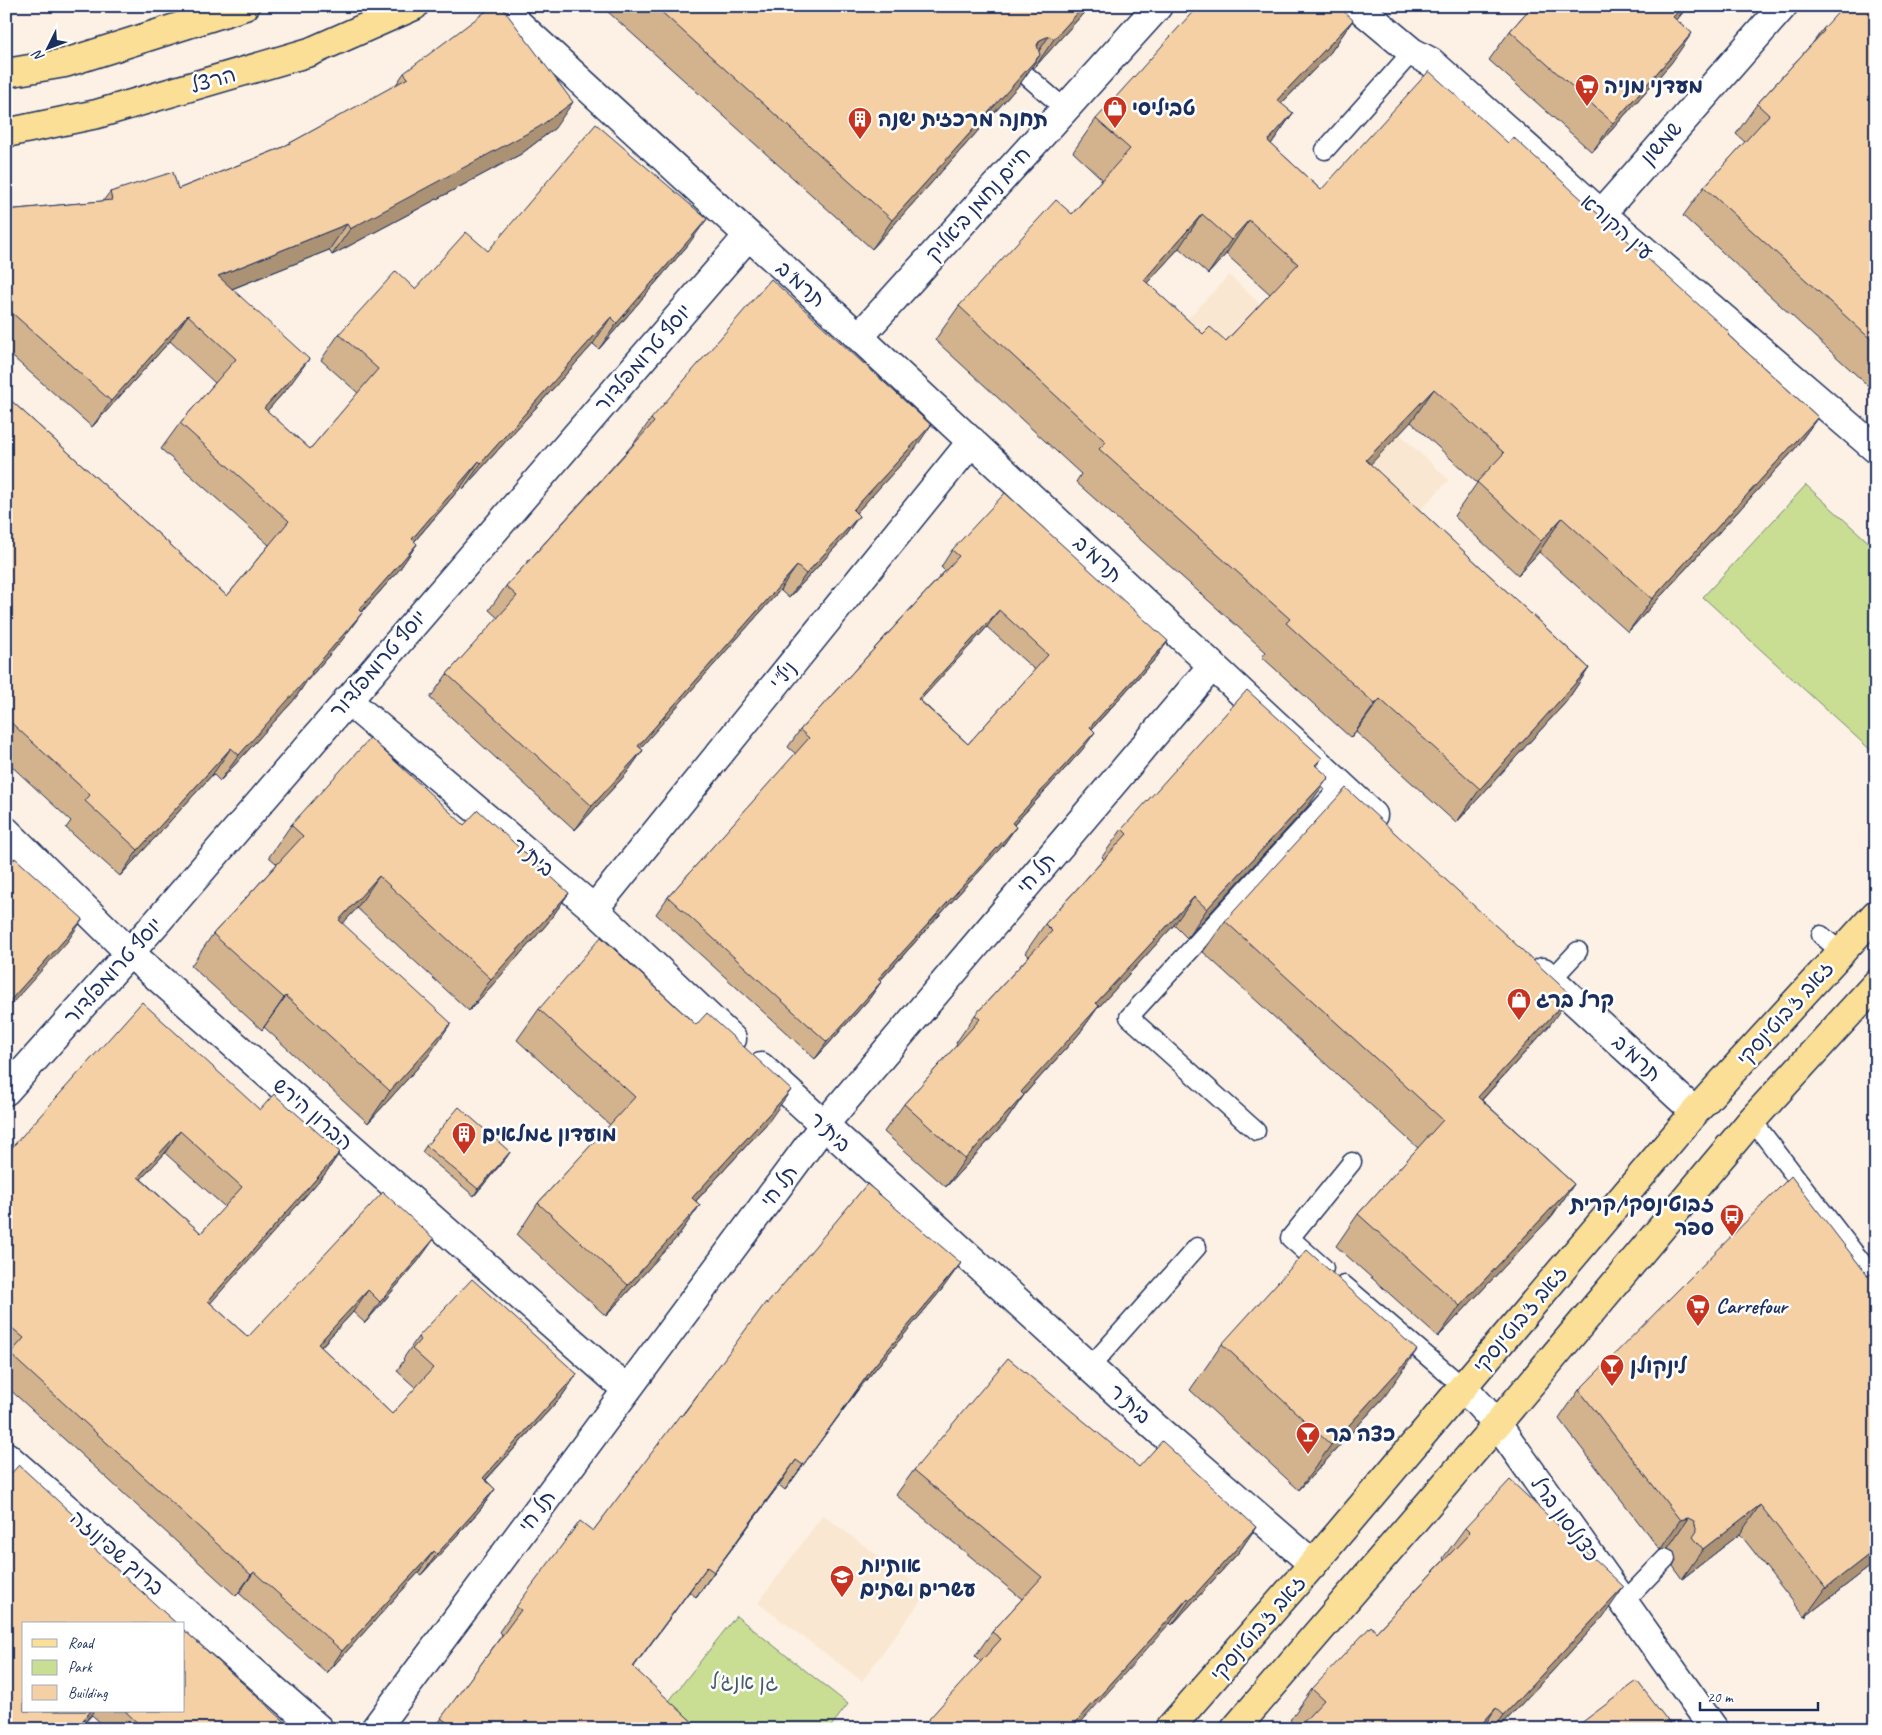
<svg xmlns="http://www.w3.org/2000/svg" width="1882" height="1735" font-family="Caveat,'Playpen Sans Hebrew',sans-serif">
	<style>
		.built { fill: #fae7d1 }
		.green { fill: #c9de93; stroke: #728678 }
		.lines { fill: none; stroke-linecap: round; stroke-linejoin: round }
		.lane-casing { stroke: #1b2f5e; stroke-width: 21 }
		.street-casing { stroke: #1b2f5e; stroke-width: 31 }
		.secondary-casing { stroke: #1b2f5e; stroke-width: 31 }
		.primary-casing { stroke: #1b2f5e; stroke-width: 31 }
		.lane { stroke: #fff; stroke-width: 18 }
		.street { stroke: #fff; stroke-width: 28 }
		.secondary { stroke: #fff; stroke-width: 28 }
		.primary { stroke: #fbdf96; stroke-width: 28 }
		.wall { fill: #d3b38e; stroke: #1b2f5e; fill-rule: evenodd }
		.shaded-wall { fill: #ac9274; stroke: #1b2f5e }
		.building { fill: #f5d0a5; stroke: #1b2f5e; fill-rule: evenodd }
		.labels { text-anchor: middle; stroke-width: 5; stroke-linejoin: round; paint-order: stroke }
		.street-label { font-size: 21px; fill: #1b2f5e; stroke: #fff }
		.poi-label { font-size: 21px; font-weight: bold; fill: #1b2f5e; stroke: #fff; text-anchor: start }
		.park-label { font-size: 21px; fill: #465b6b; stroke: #fff }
	</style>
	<rect width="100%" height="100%" fill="#fcf1e4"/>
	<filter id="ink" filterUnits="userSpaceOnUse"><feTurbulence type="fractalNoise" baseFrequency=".02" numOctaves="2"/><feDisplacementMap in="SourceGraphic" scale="10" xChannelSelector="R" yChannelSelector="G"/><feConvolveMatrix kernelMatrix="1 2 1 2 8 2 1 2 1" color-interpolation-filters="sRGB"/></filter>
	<g filter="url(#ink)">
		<path class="built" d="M1229,275L1449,480L1410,521L1177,330Z
			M823,1515L927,1592L862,1681L758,1603Z"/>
		<path class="green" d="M1806,485L1876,549V755L1703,597Z
			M736,1616L848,1704L829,1729H676L658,1715Z"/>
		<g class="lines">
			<defs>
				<path id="lane" d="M1027,76L1064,108
					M1325,150L1412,52
					M1821,935L1841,952
					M1551,980L1578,951
					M1752,1120L1876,1281
					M1256,1131L1129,1017L1341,786
					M1324,1268L1290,1238L1352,1162
					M1344,1285L1463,1387
					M1090,1367L1197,1247
					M1624,1602L1666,1558"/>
				<path id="street" d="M499,6L859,337L1373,815
					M1357,6L1412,52L1431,62L1589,203L1876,449
					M1601,214L1783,6
					M859,337L1158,6
					M347,700L594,909L732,1039
					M6,831L130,953L627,1390
					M594,909L972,441
					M1543,972L1695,1112
					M761,1067L1155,1427L1313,1564
					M6,1091L157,922L748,236
					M6,1456L319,1729
					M375,1729L823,1126L1212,666"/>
				<path id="secondary" d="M1463,1387L1497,1424L1714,1729"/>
				<path id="primary" d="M6,73L65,63L245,6
					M6,133L97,114L310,52L414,6
					M1169,1729L1313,1564L1695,1112L1876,914
					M1235,1729L1497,1424L1752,1120L1876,984"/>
			</defs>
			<use href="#lane" class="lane-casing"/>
			<use href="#street" class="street-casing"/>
			<use href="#secondary" class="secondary-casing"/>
			<use href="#primary" class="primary-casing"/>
			<use href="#lane" class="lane"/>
			<use href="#street" class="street"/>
			<use href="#secondary" class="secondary"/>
			<use href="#primary" class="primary"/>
		</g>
		<path class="wall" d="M610,6H1090L1034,68L1032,67L1020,84L872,249L607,11Z
			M1532,6H1688L1677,20L1672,62L1592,152L1489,60L1510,31Z
			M1876,6V393L1683,216L1704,187L1745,142L1736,134L1757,104L1812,44L1823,29Z
			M1353,20L1330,53L1281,104L1293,113L1271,144L1321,190L1508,143L1728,335L1818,417L1794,450L1628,632L1539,552L1518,575L1454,516L1477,483L1411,422L1370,464L1589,668L1566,702L1456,823L1356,732L1351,738L1262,657L1266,652L1076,482L1081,474L935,340L959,306L1072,214L1102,179L1073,152L1096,119ZM1179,248L1208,274L1226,254L1270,294L1226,341L1203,334L1147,283Z
			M404,73L555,128L521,154L332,255L329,250L232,289L290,385L267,411L310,449L358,393L321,360L339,334L415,289L488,251L688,245L599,349L593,344L463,489L461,487L414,542L417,544L399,570L361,613L343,639L306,682L294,700L220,781L213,774L120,876L66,828L71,821L6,761V396L227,596L269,545L161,449L180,423L215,383L170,341L92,427L6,351V210L103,201L110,192L178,189L281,148L395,86Z
			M651,419L915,449L856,513L859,516L842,540L789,598L780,590L640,748L643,750L626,774L575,830L430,698L447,674L498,618L489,610L506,586L634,443Z
			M952,550L1168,641L1156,658L1092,729L1083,749L1014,825L1016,827L1004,844L880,981L881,982L869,999L815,1059L656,914L668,897L796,754L788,747L800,730L945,571L941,567ZM987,627L1035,670L968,744L920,700Z
			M1322,758L1316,766L1309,805L1187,938L1174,925L1096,1010L1079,1034L1024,1095L1004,1124L946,1187L884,1132L904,1104L957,1045L956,1043L975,1015L1029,956L1025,953L1045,924L1104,859L1102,857L1122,829Z
			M291,825H464L569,893L547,924L469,1011L357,908L342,924L429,1055L368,1123L264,1027L262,1030L191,966L213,934L277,864L269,857Z
			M1225,921L1549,1026L1482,1100L1574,1184L1552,1216L1438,1337L1336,1246L1358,1214L1418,1148L1203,952Z
			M539,1009L769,1121L696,1201L700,1205L678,1236L606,1316L517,1235L538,1203L610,1125L517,1040Z
			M260,1110L340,1152L325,1174L210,1303L248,1337L419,1260L365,1323L353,1312L321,1347L392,1414L416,1388L397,1371L404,1360L403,1359L418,1337L577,1374L562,1396L486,1480L495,1489L480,1510L421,1575L418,1573L327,1673L239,1593L236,1596L6,1386V1154ZM165,1153L225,1207L201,1233L141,1179Z
			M426,1146L510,1152L506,1158L474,1196L422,1152Z
			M943,1288L857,1391L785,1490L779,1485L696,1597L689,1592L633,1668L700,1729H434L502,1635L499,1632L516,1607L593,1531L767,1304Z
			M1222,1344L1385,1396L1299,1490L1190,1390Z
			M1579,1390L1876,1562L1805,1617L1740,1534L1682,1579L1673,1566L1676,1560L1674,1551L1668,1548L1660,1550L1559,1419Z
			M1139,1467L1256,1527L1239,1552L1172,1625L1170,1623L981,1662L975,1656L992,1632L1022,1599L896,1495L914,1470Z
			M1465,1528L1603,1617L1498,1729H1297L1299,1728L1290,1720L1312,1689L1376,1632L1444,1560L1443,1558Z
			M89,1544L24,1711H184L293,1729H107L92,1715L79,1729H6Z
			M1580,1724L1674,1729H1577Z"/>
		<path class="shaded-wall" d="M1084,6H1090L1034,68L1054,39Z
			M1683,6H1688L1653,46L1673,17Z
			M1353,20L1330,53L1253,133L1277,100Z
			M1692,33L1672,62L1592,152L1613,123Z
			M1049,36L1029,66L1040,40Z
			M1040,55L1020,84L872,249L892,220Z
			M573,102L555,128L521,154L332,255L350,229Z
			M1293,113L1269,147L1268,141Z
			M1202,214L1179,248L1120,313L1144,280Z
			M707,219L688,245L599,349L617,323Z
			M1249,220L1226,254L1208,274L1231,240Z
			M347,224L329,250L199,302L218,276Z
			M188,315L170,341L92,427L111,401Z
			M611,317L593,344L463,489L481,463Z
			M309,359L290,385L246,435L264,408Z
			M1434,389L1411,422L1342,494L1366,460Z
			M1818,417L1794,450L1628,632L1652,599Z
			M931,425L915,449L836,535L853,510Z
			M479,461L461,487L393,566L412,539Z
			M859,516L842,540L789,598L806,574Z
			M1562,518L1539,552L1518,575L1541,541Z
			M417,544L399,570L340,636L359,610Z
			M797,566L780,590L621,770L638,746Z
			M999,610L987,627L906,716L918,699Z
			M362,613L343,639L306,682L294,700L220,781L239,755Z
			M1168,641L1156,658L1078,744L1090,727Z
			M1589,668L1566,702L1456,823L1480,789Z
			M1380,699L1356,732L1351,738L1375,704Z
			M1095,732L1083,749L1000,840L1012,823Z
			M231,748L213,774L120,876L138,850Z
			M643,750L626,774L575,830L592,806Z
			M1329,777L1309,805L1187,938L1207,909Z
			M1016,827L1004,844L866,996L878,979Z
			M379,876L357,908L317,952L339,920Z
			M569,893L547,924L469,1011L491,979Z
			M1194,897L1174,925L1096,1010L1079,1034L1001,1120L1021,1092L1096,1003Z
			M83,919L67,942L6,1010V1005Z
			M881,982L869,999L815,1059L827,1042Z
			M1571,995L1549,1026L1456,1128L1478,1097Z
			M286,996L264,1027L262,1030L284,998Z
			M451,1023L429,1055L368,1123L390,1091Z
			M791,1090L769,1121L670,1229L692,1198Z
			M1024,1095L1004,1124L946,1187L965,1159Z
			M180,1131L165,1153L123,1199L138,1177Z
			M340,1152L325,1174L193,1323L208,1301Z
			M510,1152L506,1158L474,1196L478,1189Z
			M1574,1184L1552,1216L1438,1337L1460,1306Z
			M700,1205L678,1236L606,1316L628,1285Z
			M434,1239L419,1260L365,1323L380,1302Z
			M961,1263L943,1288L857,1391L785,1490L874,1366Z
			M368,1290L353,1312L303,1366L318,1344Z
			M1417,1350L1385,1396L1299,1490L1331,1445Z
			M577,1374L562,1396L468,1499L483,1478Z
			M796,1460L779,1485L696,1597L714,1572Z
			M495,1489L480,1510L421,1575L437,1554Z
			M1760,1505L1740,1534L1682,1579L1703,1549Z
			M1688,1518L1668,1548L1660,1550L1680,1520Z
			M1256,1527L1239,1552L1172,1625L1190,1600Z
			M1876,1549V1562L1805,1617L1826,1588Z
			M434,1551L418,1573L327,1673L342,1651Z
			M707,1567L689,1592L615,1692L633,1667Z
			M254,1572L239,1593L236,1596L251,1575Z
			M1624,1587L1603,1617L1498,1729H1494L1504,1715Z
			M1188,1598L1170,1623L1075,1729H1070Z
			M1496,1708L1482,1729H1477Z
			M91,1711H94L79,1729H75Z"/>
		<path class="building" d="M493,6H501L573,102L539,127L350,229L347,224L218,276L309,359L264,408L310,449L378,369L339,334L396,271L415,289L466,232L488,251L596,124L707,219L617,323L611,317L481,463L479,461L412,539L417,544L359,610L362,613L311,672L312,673L239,755L231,748L138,850L85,801L90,795L6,718V396L227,596L289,521L180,423L236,359L188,315L111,401L10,311L6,286V210L112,200L110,192L173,172L178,189L281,148L408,78L404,73Z
			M655,6H1084L1054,39L1049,36L1040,40L1037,45L1040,55L892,220Z
			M1198,6H1338L1353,20L1277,100L1293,113L1268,141L1321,190L1429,71L1508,143L1513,137L1730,333L1728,335L1818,417L1652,599L1562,518L1541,541L1477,482L1504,453L1434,389L1366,460L1589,668L1480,789L1380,699L1375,704L1286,623L1290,619L1099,449L1106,442L959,306L1056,200L1072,214L1130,149L1096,119ZM1202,214L1231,240L1249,220L1298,264L1226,341L1210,327L1203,334L1144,280Z
			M1532,6H1683L1673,17L1692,33L1613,123L1510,31Z
			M1844,6H1876V344L1704,187L1769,115L1757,104L1824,31L1823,29Z
			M771,279L931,425L853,510L859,516L806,574L797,566L638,746L643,750L592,806L447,674L517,596L506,586L654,422L651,419Z
			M1005,493L1168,641L1090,727L1095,732L1012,823L1016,827L878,979L881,982L827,1042L668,897L809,738L800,730L959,556L952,550ZM999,610L1048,655L968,744L918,699Z
			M1247,690L1322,758L1315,765L1329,777L1207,909L1194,897L1096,1003L1099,1006L1021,1092L1024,1095L965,1159L904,1104L980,1019L975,1015L1052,931L1045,924L1127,834L1122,829Z
			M370,738L464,825L478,810L569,893L491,979L379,876L339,920L451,1023L390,1091L286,996L284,998L213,934L303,836L291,825Z
			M1346,788L1571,995L1478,1097L1574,1184L1460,1306L1358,1214L1443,1120L1225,921Z
			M6,853L14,860L15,858L83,919L6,1005Z
			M601,937L696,1025L707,1013L791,1090L692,1198L700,1205L628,1285L538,1203L635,1097L539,1009Z
			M142,1002L260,1110L274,1094L340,1152L208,1301L248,1337L383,1192L434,1239L380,1302L368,1290L318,1344L392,1414L433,1368L412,1349L420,1340L418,1337L472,1279L577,1374L483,1478L495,1489L437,1554L434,1551L342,1651L254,1572L251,1575L10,1354L24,1338L6,1323V1154ZM180,1131L242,1187L201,1233L138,1177Z
			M459,1107L510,1152L478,1189L426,1146Z
			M1791,1176L1868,1276L1876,1270V1549L1826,1588L1760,1505L1703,1549L1693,1537L1697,1531L1694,1521L1688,1518L1680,1520L1579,1390Z
			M867,1184L961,1263L874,1366L803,1465L796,1460L714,1572L707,1567L633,1667L700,1729H456L441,1718L521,1610L516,1607L580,1521L593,1531L680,1415L682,1416L766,1302L767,1304Z
			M1307,1250L1417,1350L1331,1445L1222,1344Z
			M1008,1358L1139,1467L1162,1441L1256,1527L1190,1600L1188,1598L1070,1729H920L1001,1639L992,1632L1042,1577L914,1470Z
			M19,1465L95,1535L88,1543L177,1624H24V1711H91L75,1729H6V1479Z
			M1510,1480L1624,1587L1504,1715L1496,1708L1477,1729H1297L1324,1700L1312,1689L1371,1626L1376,1632L1470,1533L1465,1528Z
			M184,1630L293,1729H144L125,1711H184Z
			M1637,1681L1674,1729H1584L1580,1724Z"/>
	</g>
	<defs>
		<symbol id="supermarket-pin" viewBox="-11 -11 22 30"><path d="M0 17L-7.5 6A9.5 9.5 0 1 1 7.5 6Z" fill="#c8321e" stroke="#fff"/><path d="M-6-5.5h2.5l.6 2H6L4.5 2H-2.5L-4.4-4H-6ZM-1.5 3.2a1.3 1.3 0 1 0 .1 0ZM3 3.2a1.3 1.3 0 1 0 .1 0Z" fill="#fff"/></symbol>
		<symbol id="shop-pin" viewBox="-11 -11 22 30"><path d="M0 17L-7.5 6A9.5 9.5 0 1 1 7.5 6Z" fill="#c8321e" stroke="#fff"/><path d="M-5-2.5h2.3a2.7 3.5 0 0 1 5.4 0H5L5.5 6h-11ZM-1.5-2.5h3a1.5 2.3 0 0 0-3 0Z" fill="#fff"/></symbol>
		<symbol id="building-pin" viewBox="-11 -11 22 30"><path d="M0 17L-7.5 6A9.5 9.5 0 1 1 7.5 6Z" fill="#c8321e" stroke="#fff"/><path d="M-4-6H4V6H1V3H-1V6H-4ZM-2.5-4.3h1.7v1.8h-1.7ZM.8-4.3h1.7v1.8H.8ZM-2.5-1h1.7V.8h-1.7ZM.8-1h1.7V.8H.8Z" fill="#fff"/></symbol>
		<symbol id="bus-pin" viewBox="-11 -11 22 30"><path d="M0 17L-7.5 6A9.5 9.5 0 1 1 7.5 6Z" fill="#c8321e" stroke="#fff"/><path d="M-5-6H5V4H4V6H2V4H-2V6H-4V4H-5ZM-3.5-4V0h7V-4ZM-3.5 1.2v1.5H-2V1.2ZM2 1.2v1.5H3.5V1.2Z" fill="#fff"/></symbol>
		<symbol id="bar-pin" viewBox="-11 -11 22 30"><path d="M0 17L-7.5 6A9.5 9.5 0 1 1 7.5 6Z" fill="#c8321e" stroke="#fff"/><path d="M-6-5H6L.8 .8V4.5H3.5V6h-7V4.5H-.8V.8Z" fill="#fff"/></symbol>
		<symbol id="school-pin" viewBox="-11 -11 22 30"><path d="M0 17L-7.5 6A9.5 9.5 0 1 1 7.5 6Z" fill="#c8321e" stroke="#fff"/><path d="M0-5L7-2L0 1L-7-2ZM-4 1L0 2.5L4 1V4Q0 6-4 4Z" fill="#fff"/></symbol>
	</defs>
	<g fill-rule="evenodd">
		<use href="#supermarket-pin" x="1573" y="72" width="28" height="38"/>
		<use href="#shop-pin" x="1101" y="94" width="28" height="38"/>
		<use href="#building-pin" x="846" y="105" width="28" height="38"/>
		<use href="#shop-pin" x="1505" y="986" width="28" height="38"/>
		<use href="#building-pin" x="450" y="1120" width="28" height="38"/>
		<use href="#bus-pin" x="1718" y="1202" width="28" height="38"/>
		<use href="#supermarket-pin" x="1684" y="1292" width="28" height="38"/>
		<use href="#bar-pin" x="1598" y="1352" width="28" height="38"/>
		<use href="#bar-pin" x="1294" y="1420" width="28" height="38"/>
		<use href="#school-pin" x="828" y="1563" width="28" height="38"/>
	</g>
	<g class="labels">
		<g class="street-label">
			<text transform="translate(213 80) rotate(-16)" y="7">הרצל</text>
			<text transform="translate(1661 143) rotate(-48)" y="7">שמשון</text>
			<text transform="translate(978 204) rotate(-48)" y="7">חיים נחמן ביאליק</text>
			<text transform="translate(1617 227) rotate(41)" y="7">עין הקורא</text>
			<text transform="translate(801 284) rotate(42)" y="7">תרמ"ב</text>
			<text transform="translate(643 358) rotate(-49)" y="7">יוסף טרומפלדור</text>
			<text transform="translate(1098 559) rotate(43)" y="7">תרמ"ב</text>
			<text transform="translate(378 664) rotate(-49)" y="7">יוסף טרומפלדור</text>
			<text transform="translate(783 675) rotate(-51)" y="7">ניל"י</text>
			<text transform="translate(533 857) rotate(40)" y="7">בית"ר</text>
			<text transform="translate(1036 873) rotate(-50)" y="7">תל חי</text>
			<text transform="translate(113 971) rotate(-48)" y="7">יוסף טרומפלדור</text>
			<text transform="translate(1785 1013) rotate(-48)" y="7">זאב ז'בוטינסקי</text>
			<text transform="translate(1637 1058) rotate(43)" y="7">תרמ"ב</text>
			<text transform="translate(313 1114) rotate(41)" y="7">הברון הירש</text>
			<text transform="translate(830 1132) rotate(43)" y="7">בית"ר</text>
			<text transform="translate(779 1186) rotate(-53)" y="7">תל חי</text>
			<text transform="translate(1520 1319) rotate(-50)" y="7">זאב ז'בוטינסקי</text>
			<text transform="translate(1130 1404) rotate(42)" y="7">בית"ר</text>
			<text transform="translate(537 1511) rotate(-53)" y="7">תל חי</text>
			<text transform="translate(1565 1519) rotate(54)" y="7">כצנלסון ברל</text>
			<text transform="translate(117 1553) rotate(41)" y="7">ברוך שפינוזה</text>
			<text transform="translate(1258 1628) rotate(-49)" y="7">זאב ז'בוטינסקי</text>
		</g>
		<g class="poi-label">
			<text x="1604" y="93">מעדני מניה</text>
			<text x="1132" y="115">טביליסי</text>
			<text x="878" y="126">תחנה מרכזית ישנה</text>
			<text x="1536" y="1007">קרל ברג</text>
			<text x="482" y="1141">מועדון גמלאים</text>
			<text x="1714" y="1211" text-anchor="end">זבוטינסקי/קרית<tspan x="1714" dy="24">ספר</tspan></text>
			<text x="1716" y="1313">Carrefour</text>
			<text x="1630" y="1373">לינקולן</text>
			<text x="1326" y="1441">כצה בר</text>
			<text x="860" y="1572">אותיות<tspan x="860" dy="24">עשרים ושתים</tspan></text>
		</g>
		<g class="park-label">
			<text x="744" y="1689">גן אנג'ל</text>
		</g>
	</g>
	<rect width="1882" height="1735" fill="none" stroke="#fff" stroke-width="25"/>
	<rect x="12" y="12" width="1857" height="1710" fill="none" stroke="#1b2f5e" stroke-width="2" filter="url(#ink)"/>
	<rect x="22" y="1622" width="162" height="90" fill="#ffffff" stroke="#a4acbf"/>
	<rect x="32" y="1639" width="25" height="8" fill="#fbdf96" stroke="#a4acbf"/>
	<text x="68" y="1648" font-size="15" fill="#1b2f5e">Road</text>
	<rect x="32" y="1660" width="25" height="15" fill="#c9de93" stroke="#a4acbf"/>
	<text x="68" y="1672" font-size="15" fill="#1b2f5e">Park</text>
	<rect x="32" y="1685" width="25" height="15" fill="#f5d0a5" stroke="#a4acbf"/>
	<text x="68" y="1698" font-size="15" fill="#1b2f5e">Building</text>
	<g transform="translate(48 48) rotate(228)" stroke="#ffffff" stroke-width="4" paint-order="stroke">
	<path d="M0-4L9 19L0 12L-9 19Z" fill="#1b2f5e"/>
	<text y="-8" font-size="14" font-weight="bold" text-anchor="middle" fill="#1b2f5e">N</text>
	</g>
	<path d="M1700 1702v8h118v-8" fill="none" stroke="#1b2f5e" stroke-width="2.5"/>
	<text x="1707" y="1702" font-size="15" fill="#1b2f5e" stroke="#ffffff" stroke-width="4" paint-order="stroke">20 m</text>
</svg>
